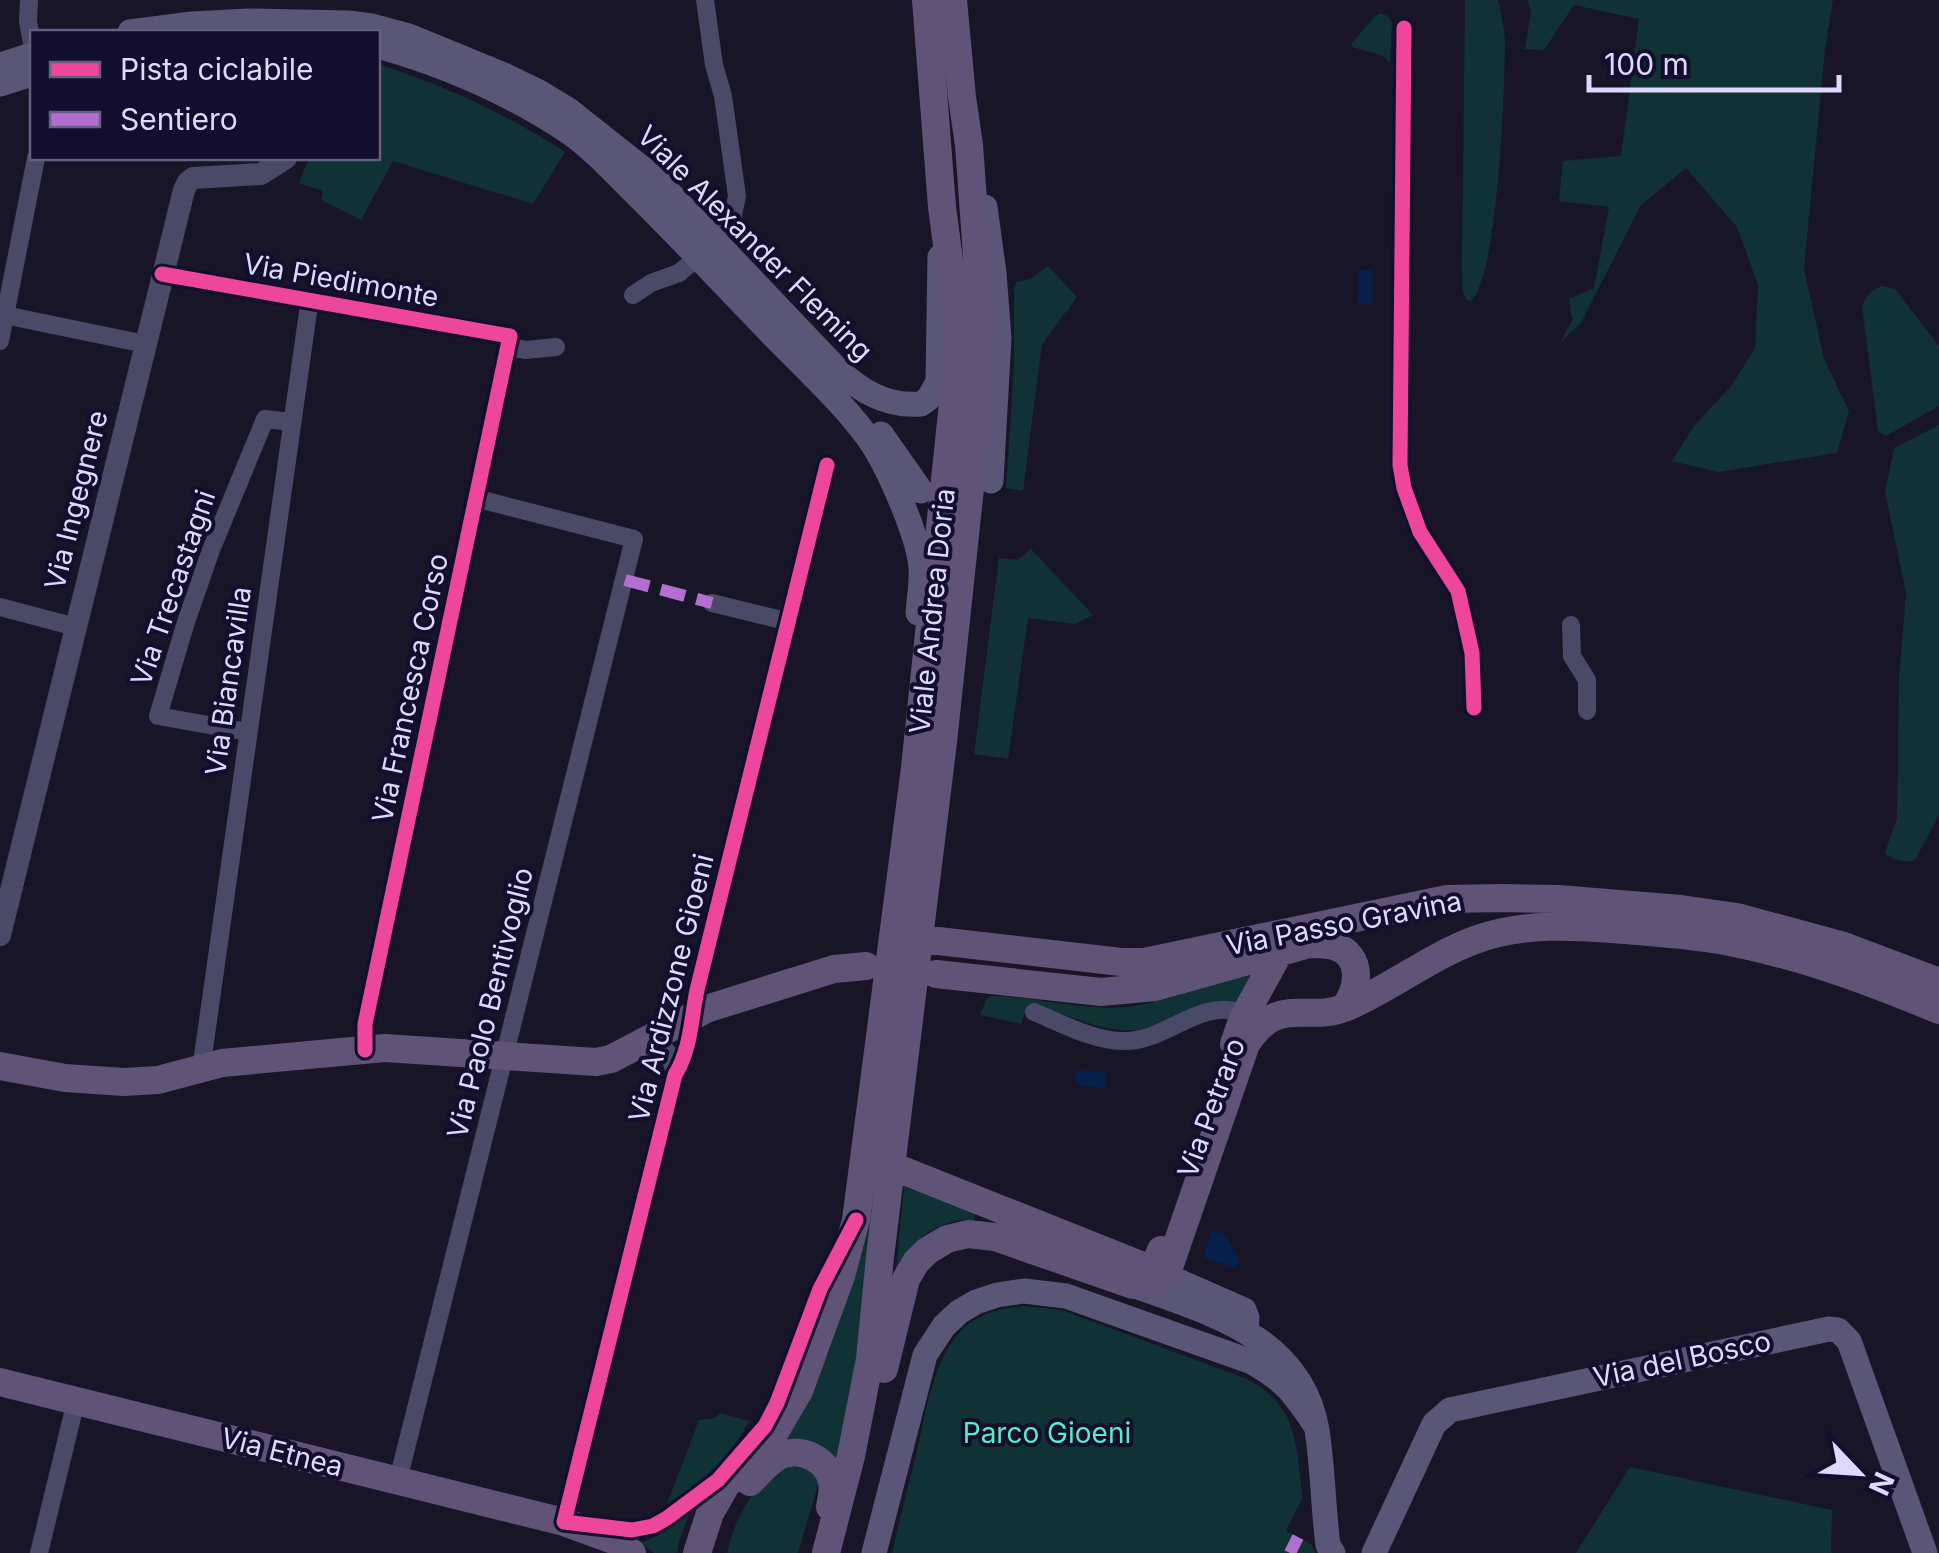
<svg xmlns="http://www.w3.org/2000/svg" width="1939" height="1553" font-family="Inter,sans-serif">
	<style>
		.green { fill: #113234 }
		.water { fill: #071f4b }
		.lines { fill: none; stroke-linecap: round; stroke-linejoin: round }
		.minor { stroke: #4a4967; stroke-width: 18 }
		.tertiary { stroke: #4a4967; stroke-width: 22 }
		.secondary { stroke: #595678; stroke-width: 25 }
		.primary { stroke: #5f5477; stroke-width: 28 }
		.quiet { stroke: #b36fd0; stroke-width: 12; stroke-dasharray: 25 12; stroke-linecap: butt }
		.cycleway-casing { stroke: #130e2d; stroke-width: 21 }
		.cycleway { stroke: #ed469a; stroke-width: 15 }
		.labels { text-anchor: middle; stroke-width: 8; stroke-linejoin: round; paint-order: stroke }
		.street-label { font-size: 28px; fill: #dedaff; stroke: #130e2d }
		.park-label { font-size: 28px; fill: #58edc6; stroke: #130e2d }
	</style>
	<rect width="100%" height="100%" fill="#181526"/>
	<path class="green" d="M1465,0H1498C1501,13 1504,26 1505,39C1505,84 1499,273 1471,301L1466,300L1463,293L1462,268Z
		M1527,0H1833L1825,49L1804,269L1824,359L1849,411L1837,453L1718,472L1672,461L1694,426L1732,385L1755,348L1758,285L1737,227L1686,168L1640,206L1581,323L1561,342L1572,320L1569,299L1594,288L1609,207L1559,201L1563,161L1621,156L1639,19L1574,5L1544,50L1525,49L1531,11Z
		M1381,13L1388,16L1392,23L1390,62L1381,55L1352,47V43L1375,16Z
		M378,64C444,85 506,114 565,152L533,204L393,161L361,220L321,200L323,191L299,183L309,158H378Z
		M1048,266L1077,297L1042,344L1023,491L1006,488L1014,367V288L1017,282L1032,278Z
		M1882,286L1895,289L1939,346V406L1886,436L1878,431L1862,307C1866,295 1870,291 1882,286Z
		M1939,425V815L1915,860C1908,864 1890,859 1885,853L1897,818L1899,678L1906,593L1885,492L1894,448Z
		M1031,549L1093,615L1075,624L1028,618L1008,759L974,754L999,558L1018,560Z
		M1256,969L1241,1004L1137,1030C1097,1033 1066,1011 1028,1004L1021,1024L980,1015L986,1000L992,996C1037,997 1082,1011 1126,1007C1170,1002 1214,982 1256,969Z
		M877,1168L861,1338L838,1468L778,1440L790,1428L829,1352L866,1239Z
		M904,1186L976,1212L974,1220C939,1218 911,1240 896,1269Z
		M1024,1306L1062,1310L1083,1318L1247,1379C1297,1405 1296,1442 1302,1493V1499L1286,1531L1311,1544L1316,1553H892C900,1518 909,1482 918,1447C926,1411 934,1358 961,1331C977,1314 1001,1308 1024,1306Z
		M719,1413L749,1421C732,1455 700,1485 667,1504L699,1420L716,1418Z
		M792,1467L808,1468L816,1476L818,1485L798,1553H727C735,1519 754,1476 792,1467Z
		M1630,1467L1832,1510L1831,1553H1576Z
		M691,1509L679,1541L677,1553H654L642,1543L656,1536Z"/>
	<path class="water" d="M1358,270H1372V304H1357Z
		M1076,1070L1106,1073L1105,1088L1075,1085Z
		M1212,1230L1224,1234L1241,1262L1235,1268L1203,1257Z"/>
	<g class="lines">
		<path class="minor" d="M29,0L28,21L32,43
			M705,0L714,65L723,96L737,196L733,215L715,242
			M162,274L510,336L365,1024V1050
			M633,295L651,283L679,273L698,257
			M0,314L145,344
			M0,341L36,158
			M508,347L526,350L556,347
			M712,603L786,621
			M0,607L76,627
			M1571,625L1572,656L1587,680V711
			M248,732L158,716L186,622L211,550L265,419L292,422
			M1034,1012C1061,1023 1095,1042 1125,1041C1166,1041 1198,1000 1239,1012L1243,1018
			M649,1040C668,1047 671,1055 675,1075
			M201,1070L308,312L312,301
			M772,1413C798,1365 809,1310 835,1262
			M398,1480L634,539L475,498
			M574,1523L564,1522L675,1075C691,1049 691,1019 697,990L827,465
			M600,1526C612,1527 627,1531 639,1529C666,1525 706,1492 725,1472
			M39,1553L76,1401"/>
		<path class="tertiary" d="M0,935L184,190L188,182L193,178L261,174L286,158"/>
		<path class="secondary" d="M130,32L192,24L248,21L348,23L372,26L409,36L504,75L539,92L570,111L657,180L836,368C860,391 887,407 921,404L929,398L938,382L940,257
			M378,46C445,65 512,94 570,133C597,152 618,177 642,200C683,241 723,283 763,325C798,362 849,407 875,448C891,475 919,537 921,568C922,583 919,598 918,613
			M0,65L32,55
			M0,84L32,74
			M985,207L994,273L999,338L991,481
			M881,434L921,491
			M1153,1270L1244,1310L1247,1318L1246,1331
			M1133,1285C1209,1313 1301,1336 1317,1430C1323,1468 1323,1507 1328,1545L1333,1553
			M874,1553L925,1355L944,1326L959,1312L976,1302L997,1295L1024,1291L1066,1296L1252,1362C1286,1381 1294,1394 1316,1426
			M1374,1553L1434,1424L1450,1410L1829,1329L1838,1330L1849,1341L1925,1553"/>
		<path class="primary" d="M921,939L1121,962H1144L1447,899L1501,898L1558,899L1681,909L1737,917L1844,946L1939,982
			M936,974L1101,992L1155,987L1309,944C1317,944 1326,944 1334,946C1364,955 1359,989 1344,1008
			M1234,1044L1243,1018L1280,951
			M0,1066L65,1078L124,1082L158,1080L222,1063L385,1048L596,1062L611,1059L706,1009L834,969L866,966
			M892,1166L1153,1270L1161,1250
			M884,1369L906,1279L916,1262L927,1251L947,1239L968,1234L995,1237L1133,1285L1146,1284L1166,1276L1246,1044C1279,993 1306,1024 1347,1007C1391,988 1429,957 1475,940C1523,922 1574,926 1625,930C1660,933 1696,935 1730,942C1802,956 1872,982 1939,1010
			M0,1382L564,1522L616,1541L632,1553
			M750,1482C760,1472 768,1461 781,1455C802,1447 829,1460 832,1483C834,1491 831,1499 830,1507
			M697,1553L710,1513L726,1485L776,1430L799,1391L841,1276L856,1220L915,768L958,355L957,320L942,207L926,0
			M826,1553L851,1456L870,1359L880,1257L943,742L980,394L981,311L969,145L962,97L953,0"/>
		<path class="quiet" d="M625,580L712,603
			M1290,1553L1298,1537"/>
		<defs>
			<path id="cycleway" d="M1404,28L1400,465L1404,488L1420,532L1458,591L1472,653L1474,708
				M162,274L510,336L365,1024V1050
				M827,465L697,990C691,1019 691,1049 675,1075L564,1522L632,1530L653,1526L667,1518L718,1480L765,1426L777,1403L820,1289L856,1220"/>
		</defs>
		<use href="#cycleway" class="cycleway-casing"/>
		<use href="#cycleway" class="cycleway"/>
	</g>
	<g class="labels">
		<g class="street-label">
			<text transform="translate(755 243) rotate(45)" y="10">Viale Alexander Fleming</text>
			<text transform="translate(341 280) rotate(10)" y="10">Via Piedimonte</text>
			<text transform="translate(76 500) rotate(-76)" y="10">Via Ingegnere</text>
			<text transform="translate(173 588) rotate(-71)" y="10">Via Trecastagni</text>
			<text transform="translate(932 611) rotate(-84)" y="10">Viale Andrea Doria</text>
			<text transform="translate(228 681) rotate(-82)" y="10">Via Biancavilla</text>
			<text transform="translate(410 688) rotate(-78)" y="10">Via Francesca Corso</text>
			<text transform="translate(1344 923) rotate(-11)" y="10">Via Passo Gravina</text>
			<text transform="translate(671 988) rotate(-76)" y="10">Via Ardizzone Gioeni</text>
			<text transform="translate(490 1003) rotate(-76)" y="10">Via Paolo Bentivoglio</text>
			<text transform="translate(1211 1108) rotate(-70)" y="10">Via Petraro</text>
			<text transform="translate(1682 1359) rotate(-12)" y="10">Via del Bosco</text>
			<text transform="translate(282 1452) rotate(14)" y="10">Via Etnea</text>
		</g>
		<g class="park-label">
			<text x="1047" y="1443">Parco Gioeni</text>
		</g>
	</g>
	<rect x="30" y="30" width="350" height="130" fill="#130e2d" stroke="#646081" stroke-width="2.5"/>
	<rect x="50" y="62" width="50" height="15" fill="#ed469a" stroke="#646081" stroke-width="2.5"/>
	<text x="120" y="80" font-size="30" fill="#dedaff">Pista ciclabile</text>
	<rect x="50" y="112" width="50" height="15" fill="#b36fd0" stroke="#646081" stroke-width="2.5"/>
	<text x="120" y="130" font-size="30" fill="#dedaff">Sentiero</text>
	<g transform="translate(1859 1473) rotate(115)" stroke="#130e2d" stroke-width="8" paint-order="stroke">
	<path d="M0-8L18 38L0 25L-18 38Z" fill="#dedaff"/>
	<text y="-15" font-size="28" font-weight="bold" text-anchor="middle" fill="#dedaff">N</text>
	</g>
	<path d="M1589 75v15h250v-15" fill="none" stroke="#dedaff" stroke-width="5"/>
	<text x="1604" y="75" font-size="30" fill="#dedaff" stroke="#130e2d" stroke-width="8" paint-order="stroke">100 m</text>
</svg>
